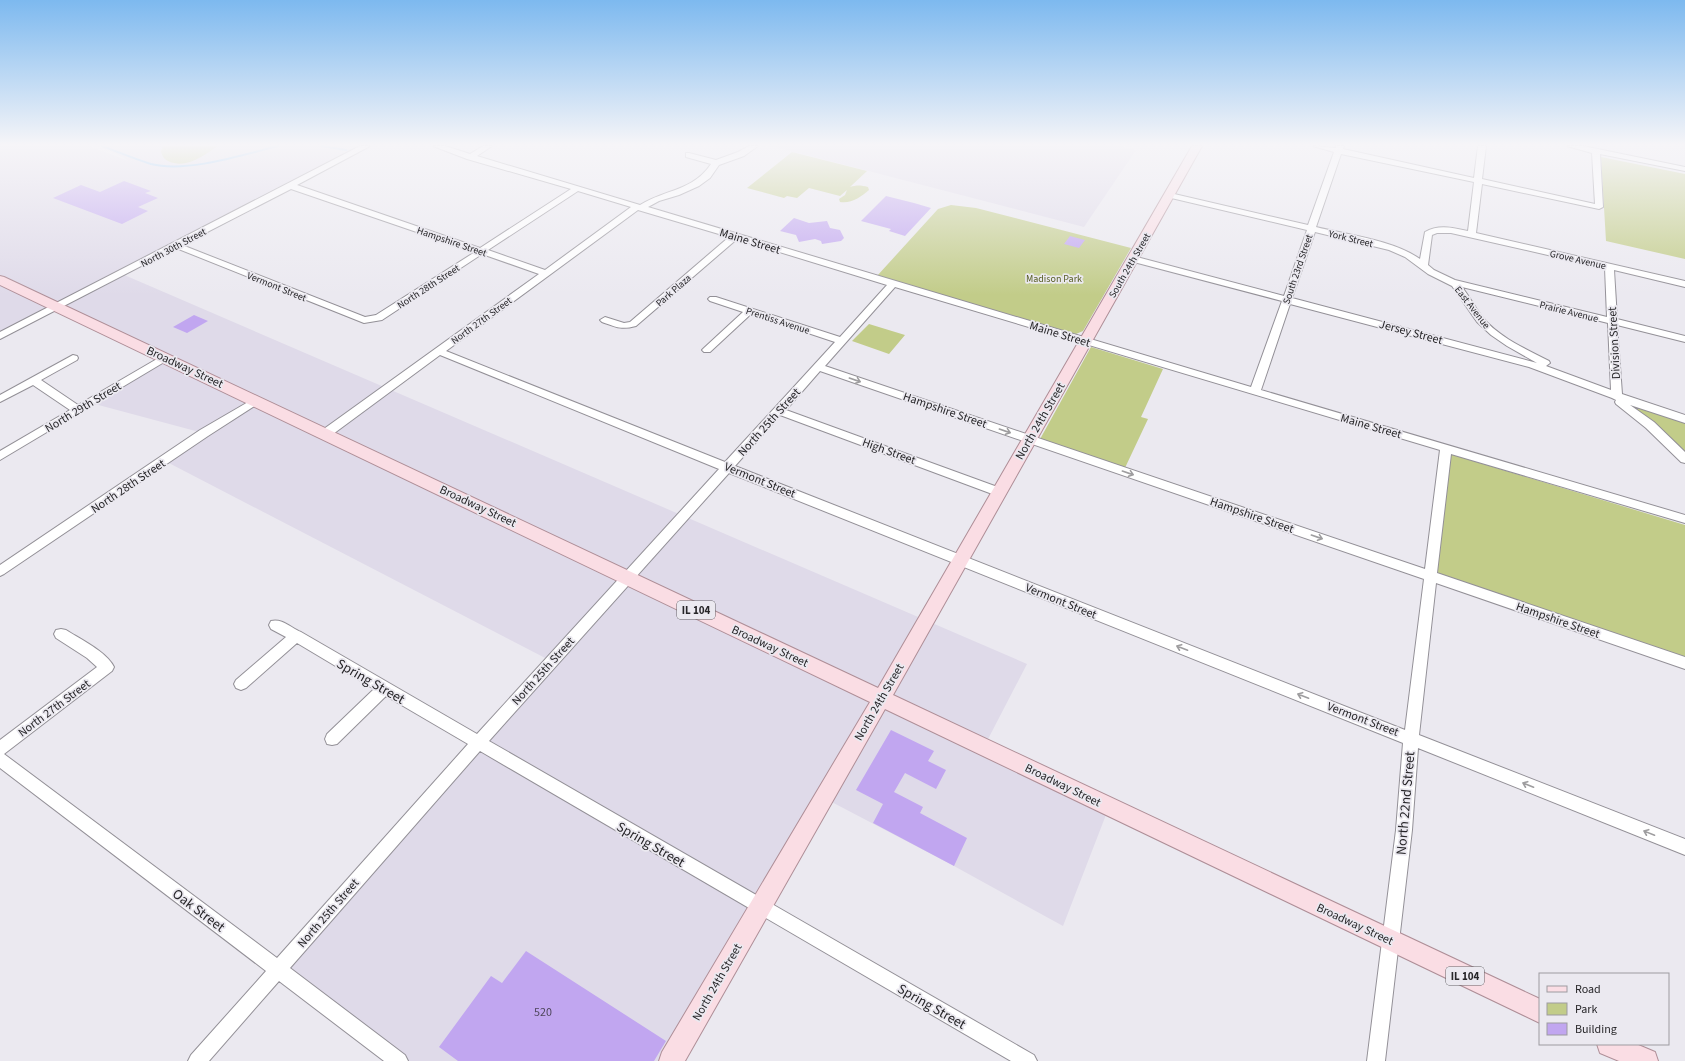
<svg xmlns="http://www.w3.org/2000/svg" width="1685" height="1061" font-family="'Source Sans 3',sans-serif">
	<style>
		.built { fill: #dfdae9 }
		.green { fill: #c2cc89 }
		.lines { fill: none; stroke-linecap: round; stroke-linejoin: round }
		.stream { stroke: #7dc1fa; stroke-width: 2 }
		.building { fill: #c1a6f0 }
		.minor-casing { stroke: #939097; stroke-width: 2 }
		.major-casing { stroke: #ae8e97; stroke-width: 2 }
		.minor { fill: #fff; fill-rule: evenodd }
		.major { fill: #fadde4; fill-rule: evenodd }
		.oneway { stroke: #9e9d9f }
		.labels { text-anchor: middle; stroke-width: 3.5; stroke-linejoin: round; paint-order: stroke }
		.far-street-label { font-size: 10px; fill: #272629; stroke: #ebe9f0 }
		.far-park-label { font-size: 10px; fill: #555c21; stroke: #ebe9f0 }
		.shield { fill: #ebe9f0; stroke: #626065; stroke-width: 1 }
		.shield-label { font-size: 11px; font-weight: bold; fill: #272629 }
		.street-label { font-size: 12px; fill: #272629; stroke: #ebe9f0 }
		.near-number-label { font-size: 12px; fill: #4e465b }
		.near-street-label { font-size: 14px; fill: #272629; stroke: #ebe9f0 }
	</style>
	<rect width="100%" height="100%" fill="#ebe9f0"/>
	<path class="built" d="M0,146H89L131,162L102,146H367L122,274L1027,664L986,743L1109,807L1063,926L954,866L824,798L671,1061H399L278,970L551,661L165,461L203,433L91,403L166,358L58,307L0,336Z
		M772,146H1120L1136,150L1084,227Z"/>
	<path class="green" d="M163,146H218C204,155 186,170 168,161C164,159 162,156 161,151Z
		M792,152L867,171L850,187C856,185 861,185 868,187L869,190C861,197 851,204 840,202L839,199L845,195L847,190L840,196L809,188L797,198L787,196L784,198L747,188Z
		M1601,157L1685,174V259L1606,241Z
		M951,205L976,208L1131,248L1083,331L1076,334L877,276L938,209Z
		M869,324L905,335L889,354L852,341Z
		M1091,347L1163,369L1141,417L1148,419L1124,470L1039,441Z
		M1613,396L1685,419V458Z
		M1450,454L1685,525V659L1437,575Z"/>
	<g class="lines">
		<path class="stream" d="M102,146C118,152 135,159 151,164C187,173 242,155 278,146
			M322,146L346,150"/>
	</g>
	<path class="building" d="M124,181L151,191L145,193L158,198L138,207L148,211L122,224L53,198L81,185L100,192Z
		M886,196L914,203L931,208L905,236L889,231L891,229L861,221Z
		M794,218L809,223L827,221L830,228L840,230L844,238L841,241L822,244L821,241L815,239L799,242L796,235L780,231Z
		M1070,236L1085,240L1079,248L1064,244Z
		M194,315L208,321L187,333L173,327Z
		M891,730L934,751L928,761L946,770L936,789L905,773L894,792L923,807L920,813L967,838L954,866L873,823L883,804L856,790Z
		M526,951L666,1041L654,1061H458L439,1047L491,976L502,983Z"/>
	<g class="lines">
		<defs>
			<path id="minor" d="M360,146H370L297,185L480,248L571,189L467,159L433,146H445L470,154L483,146H492L477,156L640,205C666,189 693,191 711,164L686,157V153H689L716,160L738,152L749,146H758L744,156L719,165L710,178L699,186L679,195L659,201L648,207L1251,387L1282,301L1130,261L1129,259L1133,256L1284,296L1307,230L1167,197V193H1170L1308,225L1334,152L1313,146L1336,148V146H1344L1343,149L1474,178L1478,146H1486L1482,179L1595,204L1592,153L1567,146H1583L1685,167V171L1600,154L1603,207L1599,209L1482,184L1476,233L1685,281V287L1614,270L1617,319L1685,336V342L1617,325L1622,394L1685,415V423L1630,405L1654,422L1685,452V463L1681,462L1646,428L1616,404L1615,402L1616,400L1612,398L1529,367L1290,304L1261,390L1685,515V523L1451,454L1437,573L1685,657V669L1436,583L1419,735L1685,839V855L1418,748L1412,830L1385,1061H1367L1396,830L1403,743L729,473L489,741L1034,1055L1037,1061H1011L480,751L290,968L405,1055L408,1061H384L279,981L209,1061H188L191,1055L266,971L0,768V740L97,667L87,658L56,638L54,634L56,630L61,629L66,630C80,639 107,652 114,667L112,671L4,754L277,958L468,744L386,696L337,744L332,745L327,744L325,739L327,734L374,689L297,643L246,688L241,690L236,688L234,684L236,680L286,637L271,629L269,625L271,621C282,618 291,628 301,632L477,734L719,469L440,355L329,437H321L320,434L321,431L539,274L482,254L382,320L364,323L176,248L0,339V332ZM1341,154L1474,182L1468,231C1453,228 1439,224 1425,232L1420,259C1393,240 1348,235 1316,227ZM291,189L475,252L376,315L365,317L182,245ZM578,191L631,207L545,270L488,250ZM638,210L729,237L630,322L624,323L605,317L600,320L602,322C616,327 621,330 636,326L737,239L887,285L840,337L716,297H710L708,299L710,301L743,312L704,348L702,350L704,352H710L751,314L835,342L725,462L446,351ZM1315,232L1389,250L1405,257L1428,274L1452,286L1477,322L1491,335L1507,346L1537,363L1292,298ZM1437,233H1451L1605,268L1607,317L1455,280L1434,270L1428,265L1432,235ZM895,287L1440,450L1425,569L825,366ZM1462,287L1608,323L1611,390L1546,366L1550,363L1549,361C1526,349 1500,338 1483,318C1475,308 1470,297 1462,287ZM820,371L1424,579L1405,730L735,466L780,415L995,495L999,496L1003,495L1005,492L1003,489L786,410Z
				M73,355L77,356L78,358L77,360L41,380L78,405L162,356H170L171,358L0,460V451L70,410L33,385L0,402V395Z
				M255,398L259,399L260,401L259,403L208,436L4,574L0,576V565L200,430Z"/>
			<path id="major" d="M1192,146H1202L893,695L1540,999V1023L885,709L685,1061H659L662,1052L870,702L0,285V276L4,277L878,688Z
				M1597,1044H1636L1655,1052L1658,1061H1619L1600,1053Z"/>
		</defs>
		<use href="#minor" class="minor-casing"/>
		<use href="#major" class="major-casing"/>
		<use href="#minor" class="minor"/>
		<use href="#major" class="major"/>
	</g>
	<defs><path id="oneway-shaft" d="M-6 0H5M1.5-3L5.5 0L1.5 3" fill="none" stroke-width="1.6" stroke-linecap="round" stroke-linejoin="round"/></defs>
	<g class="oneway">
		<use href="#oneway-shaft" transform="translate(855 380) rotate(19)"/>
		<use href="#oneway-shaft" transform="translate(1005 431) rotate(19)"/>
		<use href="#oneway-shaft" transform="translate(1128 473) rotate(19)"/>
		<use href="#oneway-shaft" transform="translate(1317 537) rotate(19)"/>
		<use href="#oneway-shaft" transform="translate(1182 648) rotate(-159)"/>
		<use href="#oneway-shaft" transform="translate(1303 696) rotate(-159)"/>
		<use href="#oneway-shaft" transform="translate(1528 785) rotate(-158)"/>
		<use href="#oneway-shaft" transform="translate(1649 833) rotate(-158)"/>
	</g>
	<linearGradient id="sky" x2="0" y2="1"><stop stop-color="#7db9ef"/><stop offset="0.49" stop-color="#f6f5f8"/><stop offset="1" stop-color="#f6f5f8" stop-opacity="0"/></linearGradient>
	<rect width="1685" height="295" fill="url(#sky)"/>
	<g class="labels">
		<g class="far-street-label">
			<text transform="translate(1351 238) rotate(14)" y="4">York Street</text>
			<text transform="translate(452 241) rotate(19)" y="4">Hampshire Street</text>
			<text transform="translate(173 247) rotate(-28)" y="4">North 30th Street</text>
			<text transform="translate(1578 259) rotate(13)" y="4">Grove Avenue</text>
			<text transform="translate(1129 265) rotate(-60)" y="4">South 24th Street</text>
			<text transform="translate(1297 269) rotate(-71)" y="4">South 23rd Street</text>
			<text transform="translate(277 286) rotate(22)" y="4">Vermont Street</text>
			<text transform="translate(428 286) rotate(-33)" y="4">North 28th Street</text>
			<text transform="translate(673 290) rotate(-41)" y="4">Park Plaza</text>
			<text transform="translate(1473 307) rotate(52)" y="4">East Avenue</text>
			<text transform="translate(1569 311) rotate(14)" y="4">Prairie Avenue</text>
			<text transform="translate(481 320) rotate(-36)" y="4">North 27th Street</text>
			<text transform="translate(778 320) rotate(18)" y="4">Prentiss Avenue</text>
		</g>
		<g class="far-park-label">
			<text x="1054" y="282">Madison Park</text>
		</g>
		<g class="shield">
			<rect x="677" y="601" width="38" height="18" rx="3"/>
			<rect x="1446" y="967" width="38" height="18" rx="3"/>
		</g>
		<g class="shield-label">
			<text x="696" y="614">IL 104</text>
			<text x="1465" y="980">IL 104</text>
		</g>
		<g class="street-label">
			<text transform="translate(750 241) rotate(17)" y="4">Maine Street</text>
			<text transform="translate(1411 332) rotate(15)" y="4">Jersey Street</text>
			<text transform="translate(1060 334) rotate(17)" y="4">Maine Street</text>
			<text transform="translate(1614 343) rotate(-93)" y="4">Division Street</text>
			<text transform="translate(185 367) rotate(25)" y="4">Broadway Street</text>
			<text transform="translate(83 407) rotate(-31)" y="4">North 29th Street</text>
			<text transform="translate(945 410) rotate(19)" y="4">Hampshire Street</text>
			<text transform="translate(1040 421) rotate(-60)" y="4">North 24th Street</text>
			<text transform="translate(769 422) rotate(-48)" y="4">North 25th Street</text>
			<text transform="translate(1371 426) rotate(16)" y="4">Maine Street</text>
			<text transform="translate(889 451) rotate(20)" y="4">High Street</text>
			<text transform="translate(760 480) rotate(22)" y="4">Vermont Street</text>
			<text transform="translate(128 486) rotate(-34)" y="4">North 28th Street</text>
			<text transform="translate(478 506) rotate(25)" y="4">Broadway Street</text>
			<text transform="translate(1252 515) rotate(19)" y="4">Hampshire Street</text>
			<text transform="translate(1061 601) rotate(22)" y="4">Vermont Street</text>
			<text transform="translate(1558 620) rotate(19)" y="4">Hampshire Street</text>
			<text transform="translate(770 646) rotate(25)" y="4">Broadway Street</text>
			<text transform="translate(543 671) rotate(-48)" y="4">North 25th Street</text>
			<text transform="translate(879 702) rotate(-60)" y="4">North 24th Street</text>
			<text transform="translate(54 708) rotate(-37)" y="4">North 27th Street</text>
			<text transform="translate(1363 719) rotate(21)" y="4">Vermont Street</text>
			<text transform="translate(1063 785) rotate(26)" y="4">Broadway Street</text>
			<text transform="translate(328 913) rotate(-49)" y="4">North 25th Street</text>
			<text transform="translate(1355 924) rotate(25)" y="4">Broadway Street</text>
			<text transform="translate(717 982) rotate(-60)" y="4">North 24th Street</text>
		</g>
		<g class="near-number-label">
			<text x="543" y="1016">520</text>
		</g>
		<g class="near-street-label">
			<text transform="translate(371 681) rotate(30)" y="5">Spring Street</text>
			<text transform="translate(1405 803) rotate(-85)" y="5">North 22nd Street</text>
			<text transform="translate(651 844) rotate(30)" y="5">Spring Street</text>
			<text transform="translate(199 910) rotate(37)" y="5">Oak Street</text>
			<text transform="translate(932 1006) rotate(30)" y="5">Spring Street</text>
		</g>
	</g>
	<rect x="1539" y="973" width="130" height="72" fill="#ebe9f0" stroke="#9d9ba0"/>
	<rect x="1547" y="986" width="20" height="6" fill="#fadde4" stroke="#9d9ba0"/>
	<text x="1575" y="993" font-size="12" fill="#272629">Road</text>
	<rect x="1547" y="1003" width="20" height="12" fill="#c2cc89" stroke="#9d9ba0"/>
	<text x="1575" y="1013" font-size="12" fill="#272629">Park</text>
	<rect x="1547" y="1023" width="20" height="12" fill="#c1a6f0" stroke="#9d9ba0"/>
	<text x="1575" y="1033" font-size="12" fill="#272629">Building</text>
</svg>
